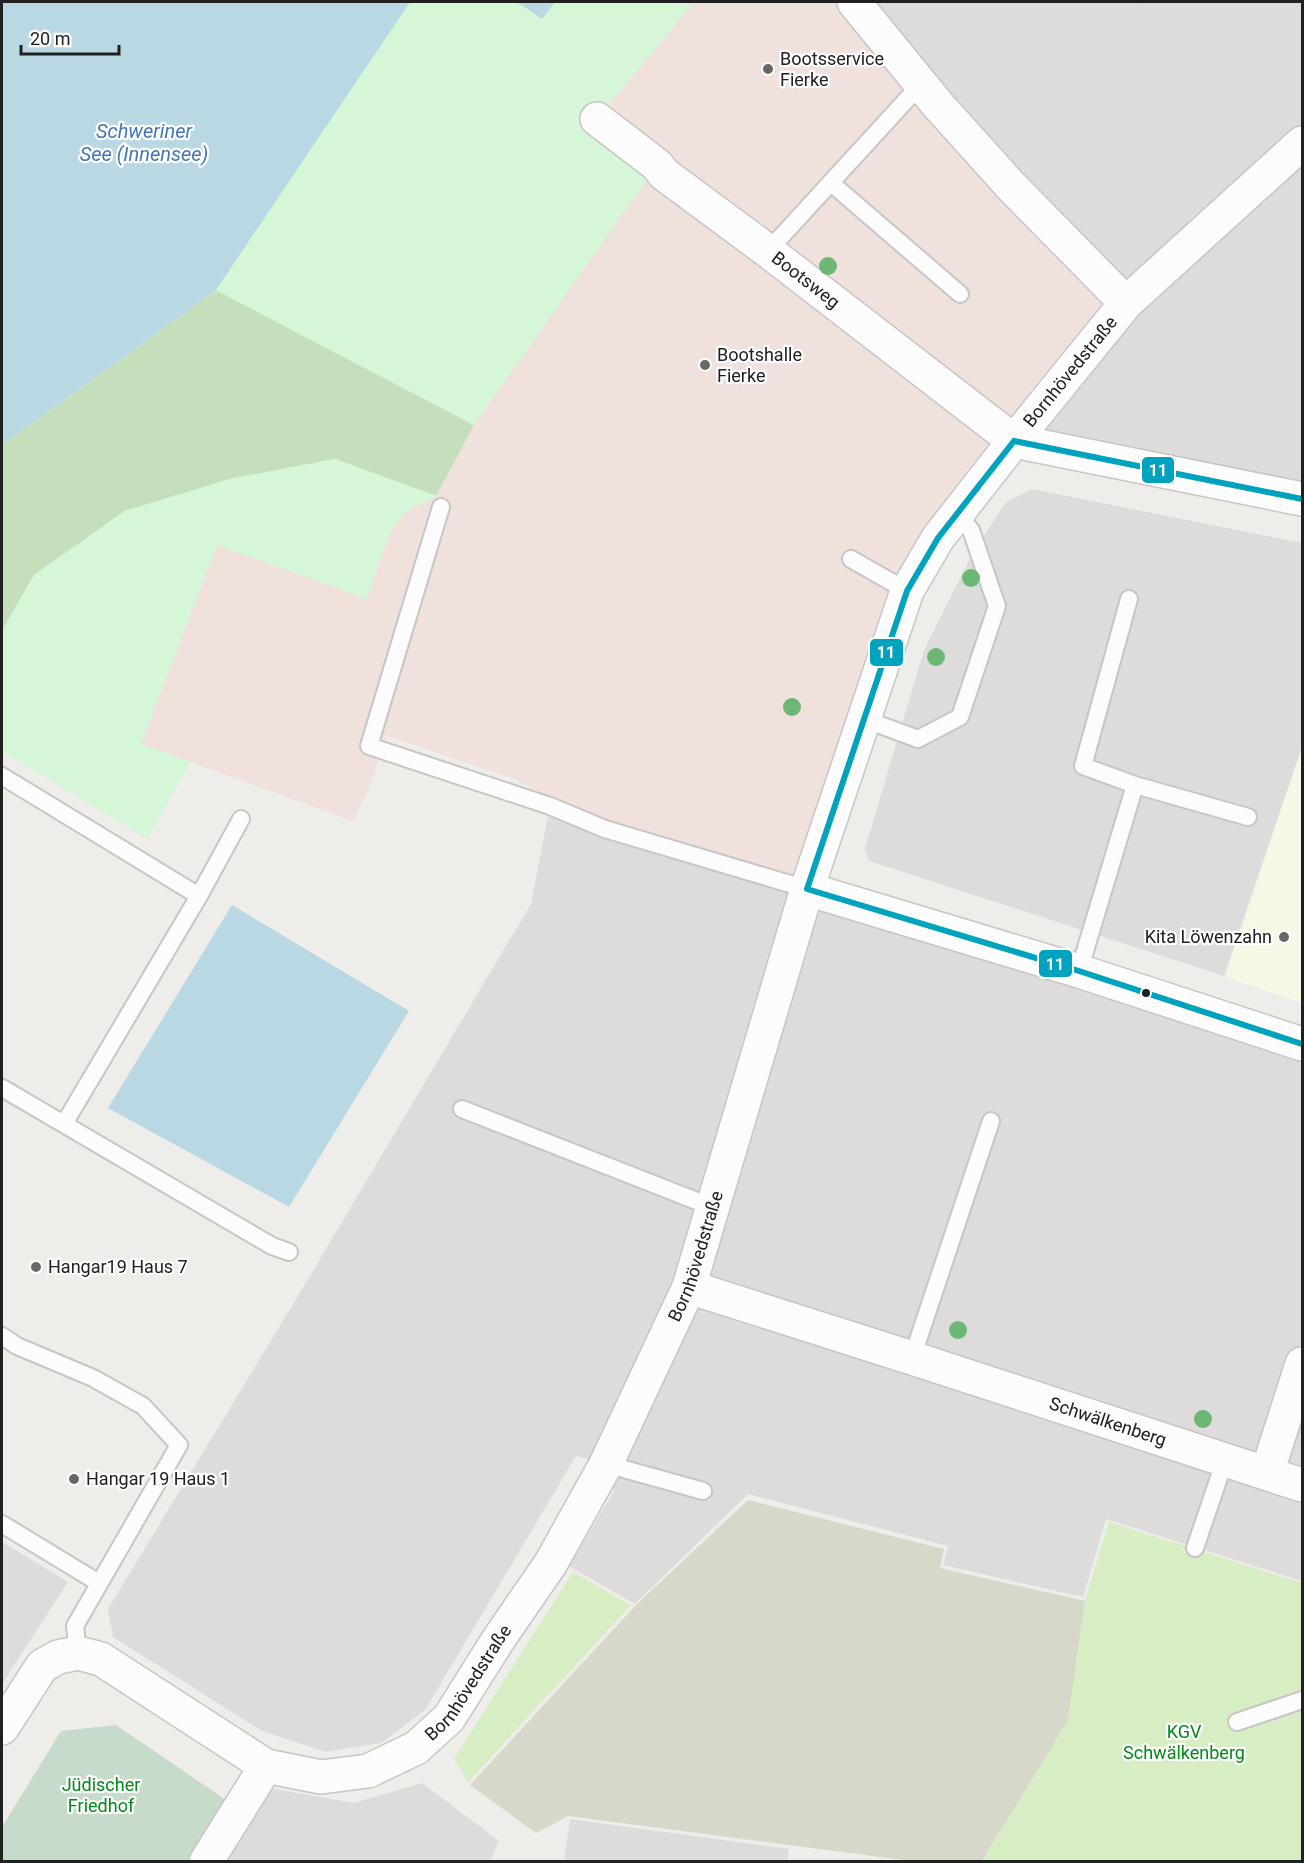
<svg xmlns="http://www.w3.org/2000/svg" width="1304" height="1863" font-family="Roboto,sans-serif">
	<style>
		.residential { fill: #dddcda }
		.commercial { fill: #f1e1dd }
		.education { fill: #f6f7e5 }
		.religious { fill: #dcdcda }
		.construction { fill: #d7d8ca }
		.grass { fill: #d7eec5 }
		.forest { fill: #c5dfbc }
		.cemetery { fill: #c6dbc9 }
		.park { fill: #d5f6d7 }
		.water { fill: #b9d8e4 }
		.lines { fill: none; stroke-linecap: round; stroke-linejoin: round }
		.service-casing { stroke: #c7c6c5; stroke-width: 20 }
		.minor-casing { stroke: #c7c6c5; stroke-width: 36 }
		.service { stroke: #fcfcfc; stroke-width: 16 }
		.minor { stroke: #fcfcfc; stroke-width: 33 }
		.bus-1-casing { stroke: #fff; stroke-width: 10 }
		.bus-1 { stroke: #00a3be; stroke-width: 6 }
		.tree { fill: #6cb776 }
		.poi-dot { fill: #686866; stroke: #fff; stroke-width: 2 }
		.bus-dot { fill: #202020; stroke: #fff; stroke-width: 2 }
		.labels { text-anchor: middle; stroke-width: 4.5; stroke-linejoin: round; paint-order: stroke }
		.poi-label { font-size: 18px; fill: #202020; stroke: #fff; text-anchor: start }
		.street-label { font-size: 18px; fill: #202020; stroke: #fff }
		.park-label { font-size: 18px; fill: #028a17; stroke: #fff }
		.water-label { font-size: 20px; font-style: italic; fill: #4375b9; stroke: #fff }
		.line-badge { stroke: #fff; stroke-width: 2 }
		.badge-label { font-size: 16px; text-anchor: middle; font-weight: bold; fill: #fff }
	</style>
	<rect width="100%" height="100%" fill="#eeede9"/>
	<path class="residential" d="M863,2H1302V508L1014,441Z
		M1032,489L1302,543V746L1224,976L869,861L865,849L924,650L972,554L1006,502Z
		M550,806L1302,1044V1581L1106,1519L1083,1597L943,1565L948,1546L748,1494L635,1604L569,1566L614,1491L606,1464L576,1456L425,1710L381,1743L326,1752L262,1731L113,1637L108,1609L301,1291L531,904Z
		M2,1542L68,1582L2,1684Z
		M422,1783L499,1841L490,1861L221,1862L269,1788L354,1803Z"/>
	<path class="commercial" d="M694,2H854L1126,303L938,538L807,889L605,829L515,779L387,736L369,789L353,821L141,744L217,545L367,598L388,537L405,512L436,496L474,425L656,165L597,119Z"/>
	<path class="education" d="M1302,749V1003L1225,977Z"/>
	<path class="religious" d="M880,2H1136L1140,5L1014,169L876,6Z
		M570,1819L789,1849L787,1861H564Z"/>
	<path class="construction" d="M748,1500L944,1549L940,1568L1085,1601L1068,1721L982,1861H911L568,1816L536,1833L470,1785L636,1605Z"/>
	<path class="grass" d="M1109,1522L1302,1583V1861L982,1862L1068,1721L1085,1601Z
		M573,1572L631,1605L468,1782L454,1759Z"/>
	<path class="forest" d="M216,290L474,425L436,496L335,459L230,479L125,511L34,575L2,631V445Z"/>
	<path class="cemetery" d="M116,1725L226,1800L187,1861H2V1827L61,1731Z"/>
	<path class="park" d="M410,2H517L542,19L555,2H694L597,119L657,165L474,425L216,290Z
		M335,459L436,496L405,512L388,537L367,599L217,545L141,744L191,762L147,839L2,751V631L34,575L125,511L230,479Z"/>
	<path class="water" d="M2,2H410L216,290L2,445Z
		M517,2H555L542,19Z
		M232,905L409,1011L289,1207L108,1108Z"/>
	<g class="lines">
		<defs>
			<path id="service" d="M831,183L960,294
				M768,251L921,84
				M441,507L369,746L550,806L605,829L807,889
				M851,559L907,591
				M1129,599L1083,766L1135,785L1248,817
				M864,719L918,739L960,717L997,606L971,530L957,514
				M2,776L199,896L64,1124
				M199,896L241,819
				M1079,971L1135,785
				M2,1088L272,1246L289,1252
				M462,1109L712,1207
				M2,1336L17,1346L93,1378L143,1406L179,1445L75,1626L78,1653
				M912,1358L991,1121
				M606,1464L703,1491
				M2,1524L99,1583
				M1195,1548L1225,1460
				M1237,1722L1302,1700"/>
			<g id="minor">
				<path d="M854,2L938,105L1011,186L1126,303"/>
				<path id="s1" d="M597,119L657,165L664,174L768,251L1014,441L1302,499"/>
				<path d="M807,889L1079,971L1302,1044"/>
				<path id="s2" d="M689,1287L912,1358L1302,1485"/>
				<path d="M1267,1473L1302,1364"/>
				<path id="s3" d="M2,1728L42,1666L58,1657L78,1653L101,1659L266,1766L321,1777L368,1771L416,1748L449,1718L498,1640L551,1563L606,1464L689,1287L807,889L907,591L938,538L1014,441L1126,303L1302,143"/>
				<path d="M206,1862L266,1766"/>
			</g>
		</defs>
		<use href="#service" class="service-casing"/>
		<use href="#minor" class="minor-casing"/>
		<use href="#service" class="service"/>
		<use href="#minor" class="minor"/>
		<defs>
			<path id="bus-1" d="M1014,441L1302,499
				M807,889L1079,971L1302,1044
				M807,889L907,591L938,538L1014,441"/>
		</defs>
		<use href="#bus-1" class="bus-1-casing"/>
		<use href="#bus-1" class="bus-1"/>
	</g>
	<g class="tree">
		<circle cx="828" cy="266" r="9"/>
		<circle cx="971" cy="578" r="9"/>
		<circle cx="936" cy="657" r="9"/>
		<circle cx="792" cy="707" r="9"/>
		<circle cx="958" cy="1330" r="9"/>
		<circle cx="1203" cy="1419" r="9"/>
	</g>
	<g class="poi-dot">
		<circle cx="768" cy="69" r="6"/>
		<circle cx="705" cy="365" r="6"/>
		<circle cx="1284" cy="937" r="6"/>
		<circle cx="36" cy="1267" r="6"/>
		<circle cx="74" cy="1479" r="6"/>
	</g>
	<circle class="bus-dot" cx="1146" cy="993" r="5"/>
	<g class="labels">
		<g class="poi-label">
			<text x="780" y="65">Bootsservice<tspan x="780" dy="21">Fierke</tspan></text>
			<text x="717" y="361">Bootshalle<tspan x="717" dy="21">Fierke</tspan></text>
			<text x="1272" y="943" text-anchor="end">Kita Löwenzahn</text>
			<text x="48" y="1273">Hangar19 Haus 7</text>
			<text x="86" y="1485">Hangar 19 Haus 1</text>
		</g>
		<g class="street-label">
			<text dy="6" stroke="none"><textPath href="#s1" startOffset="264">Bootsweg</textPath></text>
			<text dy="6" stroke="none"><textPath href="#s3" startOffset="2032">Bornhövedstraße</textPath></text>
			<text dy="6" stroke="none"><textPath href="#s3" startOffset="1060">Bornhövedstraße</textPath></text>
			<text dy="6" stroke="none"><textPath href="#s2" startOffset="440">Schwälkenberg</textPath></text>
			<text dy="6" stroke="none"><textPath href="#s3" startOffset="574">Bornhövedstraße</textPath></text>
		</g>
		<g class="park-label">
			<text x="1184" y="1738">KGV<tspan x="1184" dy="21">Schwälkenberg</tspan></text>
			<text x="101" y="1791">Jüdischer<tspan x="101" dy="21">Friedhof</tspan></text>
		</g>
		<g class="water-label">
			<text x="144" y="138">Schweriner<tspan x="144" dy="23">See (Innensee)</tspan></text>
		</g>
	</g>
	<g class="line-badge">
		<rect x="1141" y="456" width="34" height="28" rx="6" fill="#00a3be"/>
		<rect x="869" y="638" width="35" height="29" rx="6" fill="#00a3be"/>
		<rect x="1038" y="949" width="35" height="29" rx="6" fill="#00a3be"/>
	</g>
	<g class="badge-label">
		<text x="1158" y="476">11</text>
		<text x="886" y="658">11</text>
		<text x="1055" y="970">11</text>
	</g>
	<rect width="1304" height="1863" fill="none" stroke="#202020" stroke-width="6"/>
	<path d="M21 45v9h98v-9" fill="none" stroke="#202020" stroke-width="3"/>
	<text x="30" y="45" font-size="18" fill="#202020" stroke="#ffffff" stroke-width="4.5" paint-order="stroke">20 m</text>
</svg>
